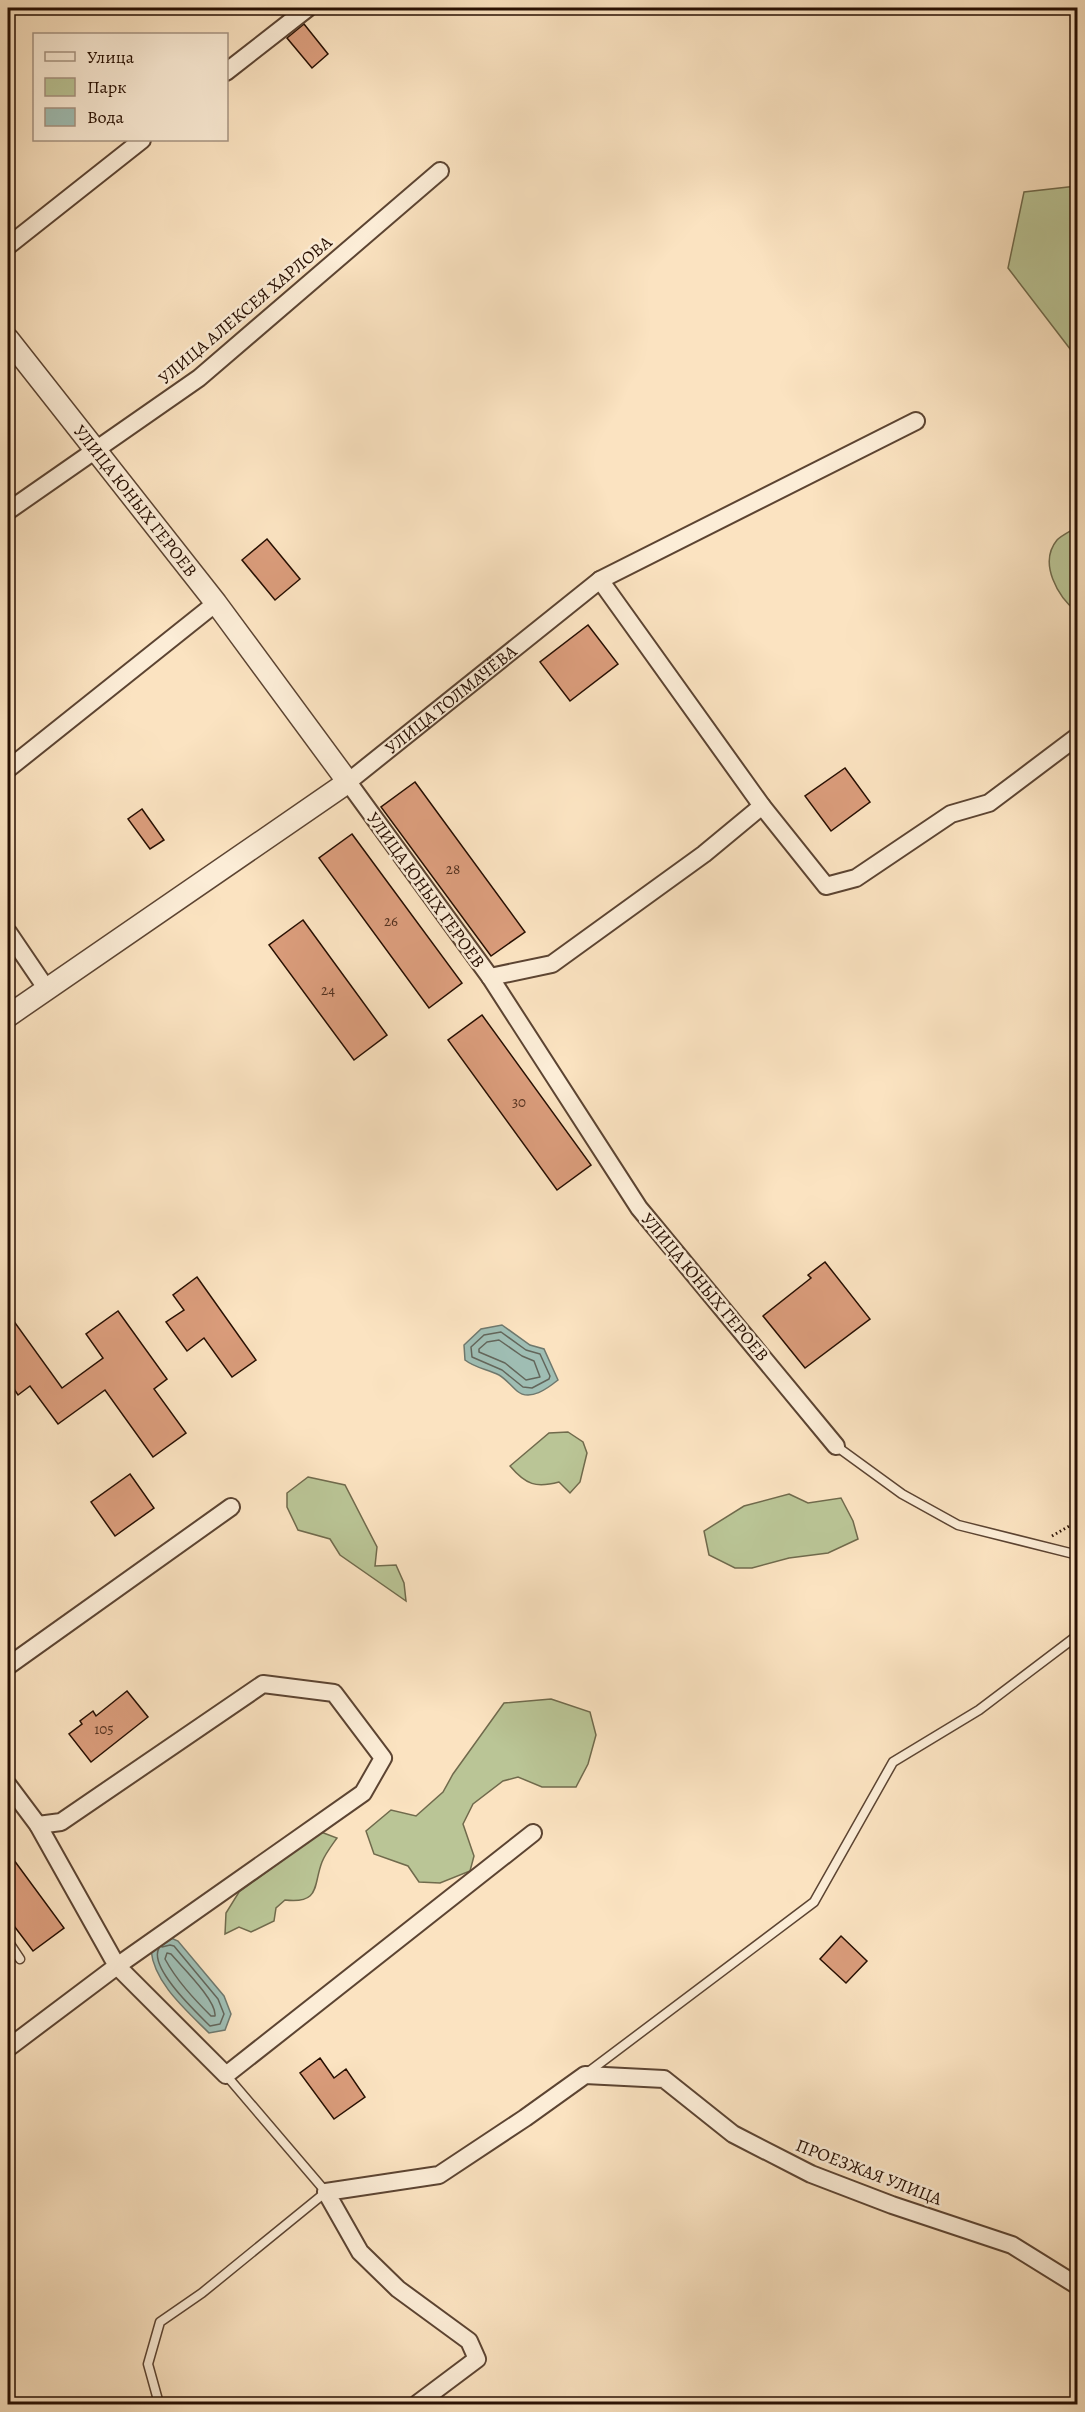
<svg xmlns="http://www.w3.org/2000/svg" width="1085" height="2412" font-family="Alegreya,serif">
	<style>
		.green { fill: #bac596; stroke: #706a4c; stroke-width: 1.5 }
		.water { fill: #9fbeb4; stroke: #6f786d; stroke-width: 1.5 }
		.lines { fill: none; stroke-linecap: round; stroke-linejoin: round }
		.shore { stroke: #63665b; stroke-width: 1.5 }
		.building { fill: #db9d7c; stroke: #270f02; stroke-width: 1.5 }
		.service-casing { stroke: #5c4432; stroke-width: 11 }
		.minor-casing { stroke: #5c4432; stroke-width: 20 }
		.tertiary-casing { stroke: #5c4432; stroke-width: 24 }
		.path { stroke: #270f02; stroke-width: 3; stroke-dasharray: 1.5 3; stroke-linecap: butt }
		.service { stroke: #fcedd7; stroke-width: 8 }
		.minor { stroke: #fcedd7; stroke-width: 16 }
		.tertiary { stroke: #fcedd7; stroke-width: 21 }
		.labels { text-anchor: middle; stroke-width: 5; stroke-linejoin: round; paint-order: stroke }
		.number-label { font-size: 15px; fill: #543220 }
		.street-label { font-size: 18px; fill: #270f02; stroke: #fcedd7 }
	</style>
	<rect width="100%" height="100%" fill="#fbe3c1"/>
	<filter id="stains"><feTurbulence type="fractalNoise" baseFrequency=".00333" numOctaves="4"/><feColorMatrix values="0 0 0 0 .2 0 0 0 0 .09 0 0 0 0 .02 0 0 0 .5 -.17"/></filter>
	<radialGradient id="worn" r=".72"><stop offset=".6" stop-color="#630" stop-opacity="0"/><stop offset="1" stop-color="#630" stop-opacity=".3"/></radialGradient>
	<path class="green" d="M1077,186H1078L1077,358L1008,268L1024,192Z
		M1077,527V612C1058,597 1038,563 1057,540C1062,535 1071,531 1077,527Z
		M568,1432L583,1442L587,1453L580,1482L570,1493L559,1482C536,1488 526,1485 510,1466L549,1433Z
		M308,1477L345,1485L377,1547L375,1566L396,1565L404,1583L406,1601L340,1555L330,1539L298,1530L287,1507V1493Z
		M789,1494L808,1503L841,1498L853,1521L858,1539L828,1553L789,1558L752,1568H735L709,1555L704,1531L744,1506Z
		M551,1699L590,1712L596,1735L588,1764L576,1787H542L518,1777L503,1781L473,1804L463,1824L474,1856L470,1871L440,1883L419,1882L408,1866L374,1854L366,1831L391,1810L416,1816L443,1792L453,1774L504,1703Z
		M321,1832L337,1838C332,1845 325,1854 322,1862C313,1885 321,1904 285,1900L276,1908L274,1921L251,1932L239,1927L225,1934L226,1913L239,1892Z"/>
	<path class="water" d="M502,1325L530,1345L544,1349L558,1380C548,1388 530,1402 517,1391C510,1385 506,1379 499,1375C487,1369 475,1368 465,1360L464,1345L481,1329Z
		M171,1938L178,1941L224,1996L231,2014L225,2030L209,2033C186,2010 154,1983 151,1950Z"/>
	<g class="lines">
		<path class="shore" d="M501,1332L526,1350L540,1354L550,1376L549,1379L532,1388L523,1387L502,1370L472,1357L471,1347L484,1335Z
			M499,1340L522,1356L534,1361L540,1377L526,1380L505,1363L479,1352V1349L487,1342Z
			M159,1948C148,1967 196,2012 210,2026L220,2024L224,2014L218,1999L174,1946L170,1945L162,1947
			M167,1953L171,1954C182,1967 217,2001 215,2016H211C194,1999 177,1981 165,1959Z"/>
	</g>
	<path class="building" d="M304,24L328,54L312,68L287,38Z
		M267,539L300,579L275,600L242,560Z
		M588,625L618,664L570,701L540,662Z
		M845,768L870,802L831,831L805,796Z
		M415,782L525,932L491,956L381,807Z
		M142,809L164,840L150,849L128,819Z
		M352,834L462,983L429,1008L319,858Z
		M303,920L387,1035L354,1060L269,945Z
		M482,1015L591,1165L557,1190L448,1040Z
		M825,1262L870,1319L805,1368L763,1316L811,1278L808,1275Z
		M197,1277L256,1360L232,1377L204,1338L187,1351L166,1322L184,1310L173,1295Z
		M118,1311L167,1379L154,1389L186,1433L153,1457L105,1390L58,1424L30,1386L18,1395L8,1380V1313L62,1388L103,1358L86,1334Z
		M130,1474L154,1508L115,1536L91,1502Z
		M127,1691L148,1717L91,1762L69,1734L82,1724L80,1721L93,1711L96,1716Z
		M8,1852L64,1928L33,1951L8,1918Z
		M841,1936L867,1961L846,1983L820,1959Z
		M320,2058L334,2078L346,2069L365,2097L334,2119L300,2073Z"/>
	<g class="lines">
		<defs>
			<path id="service" d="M836,1446L902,1494L958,1525L1078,1555
				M8,1941L20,1959
				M587,2073L814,1902L893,1762L979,1710L1078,1635
				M158,2400L148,2364L160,2322L202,2293L326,2192L226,2075"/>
			<g id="minor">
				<path d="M226,72L308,8"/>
				<path d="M8,246L142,140"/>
				<path d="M8,511L199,378L440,171"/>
				<path d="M600,580L762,806L826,886L856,878L951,814L989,803L1078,736"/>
				<path d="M8,769L216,603"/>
				<path d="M8,932L46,988"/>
				<path d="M490,977L552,964L704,854L762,806"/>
				<path id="s1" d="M836,1446L639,1208L490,977L348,782L600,580L916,421"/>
				<path d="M8,1666L231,1507"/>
				<path d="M8,1785L38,1825L117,1966L8,2048"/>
				<path d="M38,1825L61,1822L263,1684L334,1693L383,1758L363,1793L117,1966L226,2075L533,1833"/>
				<path d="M417,2404L477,2359L469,2341L398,2289L360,2252L326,2192L439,2175L525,2118L585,2075L664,2079L733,2134L811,2174L892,2205L1012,2245L1078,2286"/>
			</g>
			<g id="tertiary">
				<path id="s2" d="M8,339L216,603L348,782L8,1016"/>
			</g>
		</defs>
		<use href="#service" class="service-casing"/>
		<use href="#minor" class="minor-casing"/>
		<use href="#tertiary" class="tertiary-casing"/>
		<path class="path" d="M1052,1536L1078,1521"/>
		<use href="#service" class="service"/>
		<use href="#minor" class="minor"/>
		<use href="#tertiary" class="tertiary"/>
	</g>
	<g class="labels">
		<g class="number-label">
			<text x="453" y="874">28</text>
			<text x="391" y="926">26</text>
			<text x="328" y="995">24</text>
			<text x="519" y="1107">30</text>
			<text x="104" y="1734">105</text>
		</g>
		<g class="street-label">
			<text transform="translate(245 310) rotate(-40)" y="6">УЛИЦА АЛЕКСЕЯ ХАРЛОВА</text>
			<text dy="6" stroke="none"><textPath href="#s2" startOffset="206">УЛИЦА ЮНЫХ ГЕРОЕВ</textPath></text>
			<text dy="6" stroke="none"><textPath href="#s1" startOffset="957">УЛИЦА ТОЛМАЧЁВА</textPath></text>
			<text transform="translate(426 890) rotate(54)" y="6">УЛИЦА ЮНЫХ ГЕРОЕВ</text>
			<text transform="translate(705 1287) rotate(50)" y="6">УЛИЦА ЮНЫХ ГЕРОЕВ</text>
			<text transform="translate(869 2172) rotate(21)" y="6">ПРОЕЗЖАЯ УЛИЦА</text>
		</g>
	</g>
	<rect width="1085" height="2412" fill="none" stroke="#fbe3c1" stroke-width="30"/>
	<rect x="9" y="9" width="1067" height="2394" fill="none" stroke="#270f02" stroke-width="3"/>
	<rect x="15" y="15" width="1055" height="2382" fill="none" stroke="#270f02" stroke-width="1.5"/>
	<rect x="33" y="33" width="195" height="108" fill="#fcedd7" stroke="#a79482" stroke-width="1.5"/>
	<rect x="45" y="52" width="30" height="9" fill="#fcedd7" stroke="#a79482" stroke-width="1.5"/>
	<text x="87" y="63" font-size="18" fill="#270f02">Улица</text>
	<rect x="45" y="78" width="30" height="18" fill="#bac596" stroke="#a79482" stroke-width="1.5"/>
	<text x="87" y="93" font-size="18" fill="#270f02">Парк</text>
	<rect x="45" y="108" width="30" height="18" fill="#9fbeb4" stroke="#a79482" stroke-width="1.5"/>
	<text x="87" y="123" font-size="18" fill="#270f02">Вода</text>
	<rect width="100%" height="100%" filter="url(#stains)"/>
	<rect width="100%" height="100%" fill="url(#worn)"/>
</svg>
